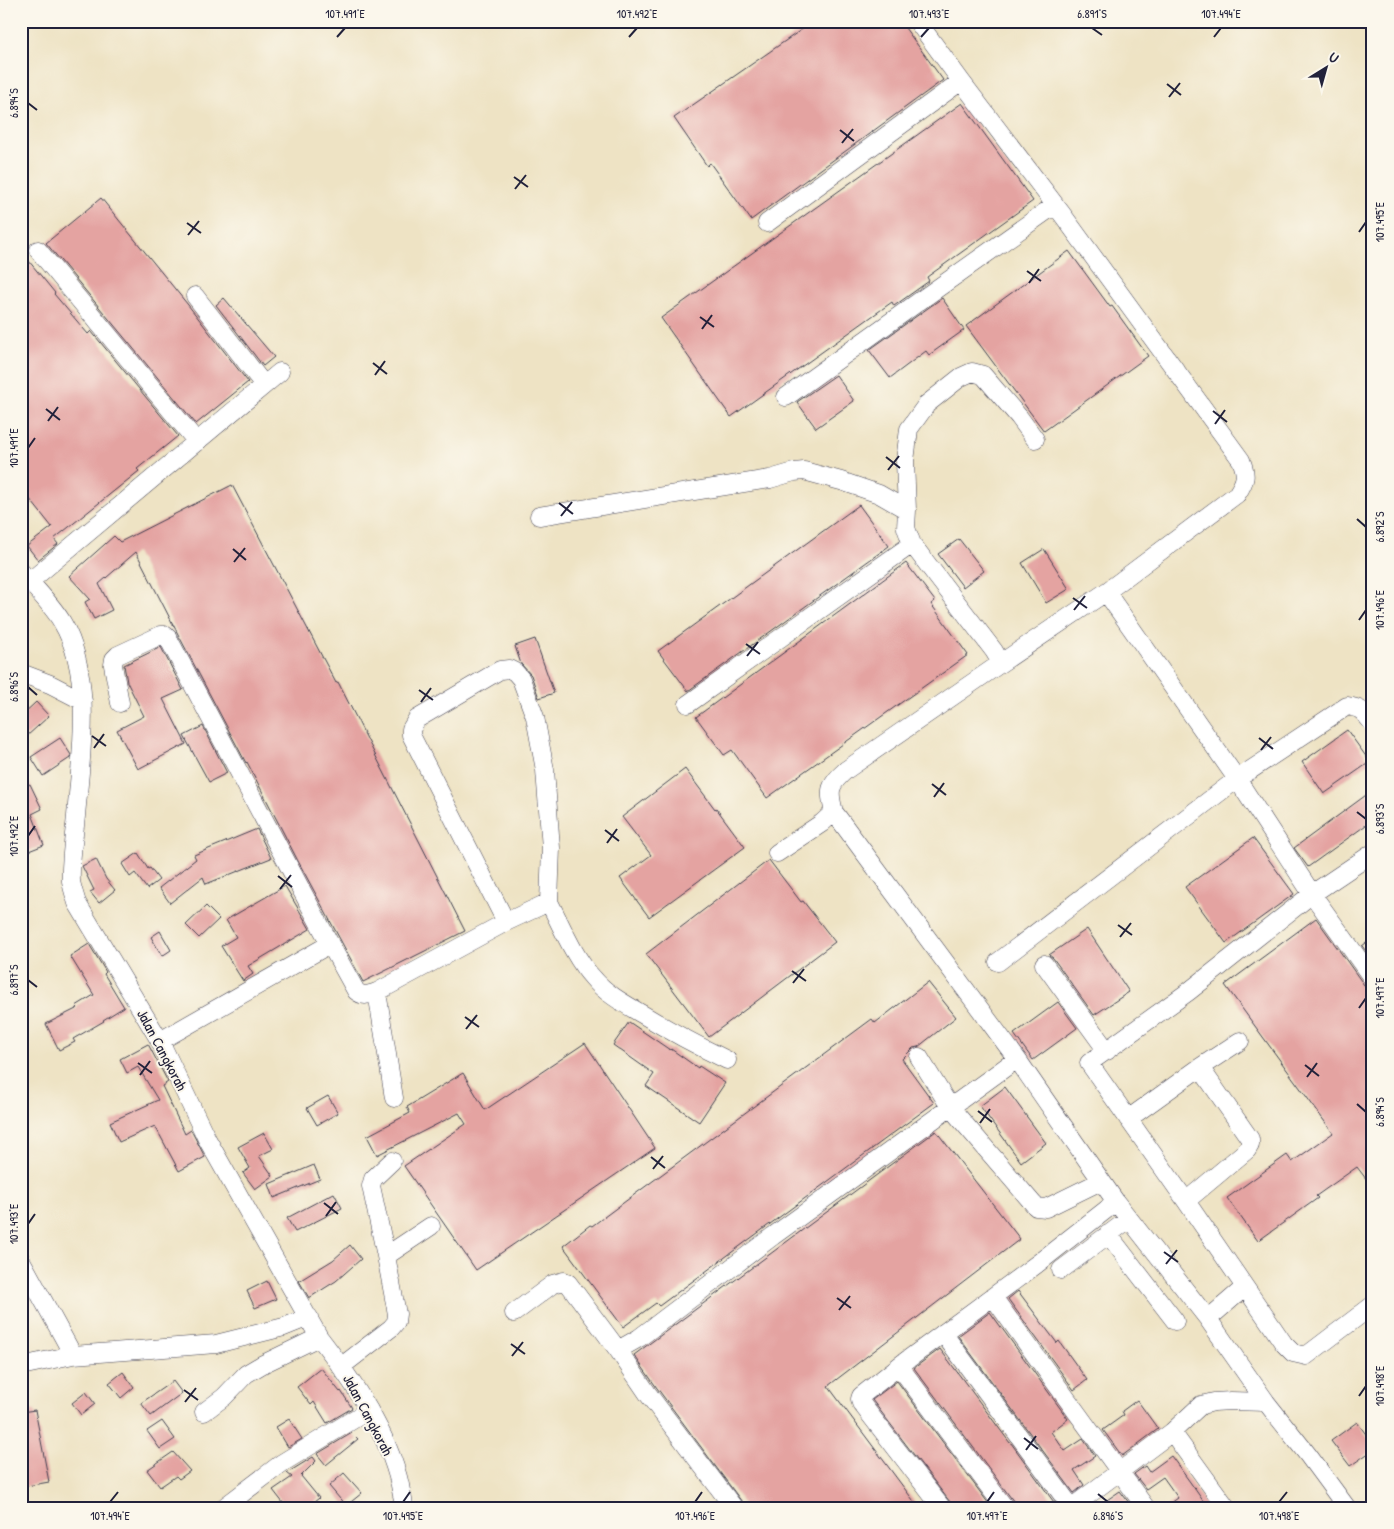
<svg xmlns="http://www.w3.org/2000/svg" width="1394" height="1529" font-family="'Patrick Hand',sans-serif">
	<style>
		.building { fill: #e4a3a1 }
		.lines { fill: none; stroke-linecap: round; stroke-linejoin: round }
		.minor-casing { stroke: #413f50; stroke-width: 19 }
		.minor { stroke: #fff; stroke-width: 18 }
		.ticks { fill: none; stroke: #22223b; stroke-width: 2 }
		.labels { text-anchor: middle; stroke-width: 4; stroke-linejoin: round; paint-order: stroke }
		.street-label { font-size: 15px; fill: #22223b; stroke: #fbf7ec }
		.neatline { fill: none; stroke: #22223b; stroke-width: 2 }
		.ticks-label { font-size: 12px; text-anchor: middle; fill: #22223b }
	</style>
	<rect width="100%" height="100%" fill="#fbf7ec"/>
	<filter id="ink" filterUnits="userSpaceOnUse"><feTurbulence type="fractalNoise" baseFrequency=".02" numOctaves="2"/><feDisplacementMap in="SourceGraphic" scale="10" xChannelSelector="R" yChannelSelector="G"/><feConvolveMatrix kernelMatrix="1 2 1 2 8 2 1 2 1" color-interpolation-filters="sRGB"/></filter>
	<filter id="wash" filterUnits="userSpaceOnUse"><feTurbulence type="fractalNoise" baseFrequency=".0096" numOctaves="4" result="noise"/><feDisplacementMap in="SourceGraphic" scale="20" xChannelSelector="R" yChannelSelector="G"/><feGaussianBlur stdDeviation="1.12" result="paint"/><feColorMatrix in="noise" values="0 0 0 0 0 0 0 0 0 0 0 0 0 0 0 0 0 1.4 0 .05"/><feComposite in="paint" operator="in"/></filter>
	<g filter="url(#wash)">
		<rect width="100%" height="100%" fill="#eee3c4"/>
		<g id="blocks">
			<path class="building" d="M814,21H900L943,80L751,220L710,163L707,166L674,118Z
				M962,103L1033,201L927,277L929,281L894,306L892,302L731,417L661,318Z
				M101,198L188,305L248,382L196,424L46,243Z
				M1069,251L1110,307L1112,306L1148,356L1044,431L966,326Z
				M28,260L55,293L54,294L88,334L91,331L178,436L137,469L139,471L54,539L58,544L38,560L27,546L52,527L21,488V265Z
				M224,298L274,357L263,366L216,305Z
				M942,298L964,330L929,355L926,351L890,378L869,350Z
				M836,375L854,401L816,428L797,402Z
				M232,485L336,683L338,682L465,931L363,982L298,861L247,762L246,763L180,638L136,552L99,584L112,610L94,619L85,602L90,599L69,576L114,536L120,542Z
				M859,505L889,546L688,691L658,651Z
				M959,539L984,571L963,587L938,554Z
				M1044,549L1069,589L1046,603L1022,563Z
				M906,563L935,601L931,604L968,655L767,798L732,750L724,755L696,717Z
				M535,639L554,693L539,698L531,675L521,664L515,646Z
				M161,647L183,690L163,699L186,744L138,769L117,730L144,716L127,682L124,665Z
				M36,702L49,716L27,736L21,730V716Z
				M203,726L227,773L209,782L184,736Z
				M1347,730L1370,762L1324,794L1302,762Z
				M60,738L71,755L70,758L43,776L31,757Z
				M685,769L715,809L716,808L745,847L649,917L620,878L651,855L622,817Z
				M30,784L42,809L32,814L44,845L21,854V788Z
				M1373,790V820L1308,867L1294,848Z
				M257,829L271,858L206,884L203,877L170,903L159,888L196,859L194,855Z
				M1253,838L1294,894L1226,943L1185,887Z
				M138,853L148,869L150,868L159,880L147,889L135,873L130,877L122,864Z
				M96,859L106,879L115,890L99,903L90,892L94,890L82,866Z
				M769,860L801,902L803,901L835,942L709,1037L646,954Z
				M285,886L310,929L248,966L253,974L243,981L221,946L236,937L226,920Z
				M206,906L219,919L199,938L186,925Z
				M1316,918L1364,985L1368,988L1373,989V1188L1357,1167L1316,1196L1318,1198L1258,1241L1227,1198L1287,1155L1292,1162L1333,1133L1225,985Z
				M1087,929L1129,992L1094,1015L1053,958L1049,955Z
				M160,931L171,950L162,956L151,937Z
				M1373,938V960L1362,946Z
				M89,944L106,972L104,974L124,1007L103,1020L104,1021L73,1039L75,1042L59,1050L46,1024L78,1008L76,1006L94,995L70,956Z
				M928,982L956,1017L918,1047L913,1048L902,1059L934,1103L659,1306L656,1303L623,1327L563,1246L590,1225L592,1226L872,1019L875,1023Z
				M1058,1002L1077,1028L1033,1060L1014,1034Z
				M629,1022L670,1050L671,1049L698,1068L699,1066L725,1083L699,1122L646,1086L654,1074L613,1045Z
				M585,1043L655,1148L476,1270L404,1166L466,1124L459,1113L377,1155L367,1136L410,1113L407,1107L463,1073L485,1110Z
				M148,1044L168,1082L162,1086L185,1134L191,1130L205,1157L179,1171L155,1126L119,1142L110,1122L158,1100L138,1067L127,1073L120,1059Z
				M1005,1087L1046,1143L1021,1162L980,1106Z
				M328,1096L338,1113L317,1125L307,1108Z
				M936,1131L1020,1239L828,1386L919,1508H744L742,1502L657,1388L634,1355Z
				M264,1133L273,1149L259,1156L273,1176L255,1189L243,1173L250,1168L238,1147Z
				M314,1165L320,1179L274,1198L269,1184Z
				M334,1193L342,1208L295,1232L287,1218Z
				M350,1245L361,1259L336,1281L309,1298L299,1281L333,1260Z
				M267,1281L276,1299L255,1308L247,1291Z
				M1018,1291L1057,1343L1059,1341L1087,1380L1074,1390L1008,1299Z
				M990,1312L1068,1419L1051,1432L1065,1451L1083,1439L1095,1456L1074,1470L1084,1485L1074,1493L958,1336Z
				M940,1349L1010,1443H1011L1056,1505L1052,1508H1015L1014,1502L914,1368Z
				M321,1368L340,1392L341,1391L352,1408L327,1423L314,1402L311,1405L297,1387Z
				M123,1372L134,1387L121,1398L109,1383Z
				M173,1381L182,1393L151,1416L141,1403Z
				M897,1381L992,1508H953L950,1502L872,1400Z
				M86,1392L95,1404L81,1415L72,1403Z
				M1137,1400L1158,1429L1122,1456L1103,1430L1124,1415L1122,1411Z
				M35,1410L49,1482L21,1487V1412Z
				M289,1419L302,1439L288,1447L276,1427Z
				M162,1421L175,1439L160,1449L147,1431Z
				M1357,1422L1373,1444V1450L1350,1466L1331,1441Z
				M352,1433L358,1439L326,1465L317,1454Z
				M173,1452L190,1471L179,1479L176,1476L160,1487L147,1470Z
				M1171,1456L1190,1482L1208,1508H1164L1178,1498L1163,1477L1146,1489L1134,1474L1145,1466L1149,1472Z
				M313,1457L316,1461L301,1476L319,1498L307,1508H287L273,1490L292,1477L287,1473Z
				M344,1473L362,1493L346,1506L329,1486Z
				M1120,1491L1133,1508H1098L1107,1500Z"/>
		</g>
	</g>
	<g filter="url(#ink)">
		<use href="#blocks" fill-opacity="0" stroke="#413f50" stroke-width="1"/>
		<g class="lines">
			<defs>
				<path id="minor" d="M917,21L961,81L1062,214L1241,460C1247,475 1246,480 1237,494L1106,592L1001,663L846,770C829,785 828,790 834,812L1017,1059L1116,1202L1208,1319L1266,1402L1308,1455L1347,1508
					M767,223L961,81
					M38,250L197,442
					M195,296L264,385
					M786,397L921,300L1055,205
					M539,516L770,479L794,472L804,471L841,481L879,494L907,510
					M21,572C34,587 53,606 62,622C94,675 81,757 76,816C74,838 70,859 71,881C72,888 75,896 77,903L160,1041L207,1139L319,1337C352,1380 388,1432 400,1485C401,1493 404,1500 404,1508
					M29,582L280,372
					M1106,592L1237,779L1312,894L1373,979
					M1001,663L994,651L912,544L906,528L907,510L905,461L909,429L927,404L961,377L972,372L983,375L1019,417L1035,439
					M21,673L50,684L83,701
					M120,703L113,665L114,659L118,655L161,635H165L168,638L330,944
					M688,704L912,544
					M777,853L822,823L834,812
					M506,922L411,735V729L417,719L500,670L509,669L515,672L521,679L535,717L545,770L551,848L549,902
					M998,962L1237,779L1347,706C1363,708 1364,713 1373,724
					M1044,964L1107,1051
					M377,992L394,1098
					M160,1041L330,944L356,991C363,997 368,995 377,992L506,922L549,902C561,925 575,959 593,978C606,994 625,1004 642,1014C670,1031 698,1046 727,1060
					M919,1057L950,1107L1036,1207L1046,1208L1101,1181
					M1199,1068L1240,1041
					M1128,1119L1199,1068L1206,1076L1250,1139V1145L1247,1150L1186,1201
					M1108,1234L1175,1321
					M386,1256L371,1186L373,1179L392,1161
					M21,1260L73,1355
					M1061,1270L1129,1219
					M1245,1287L1284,1344L1293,1353L1306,1356L1373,1305
					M993,1297L1146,1508
					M514,1313L553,1284L564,1281L568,1283L618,1350
					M1208,1319L1245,1287L1186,1201L1089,1063L1188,992L1312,894L1373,853
					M943,1333L1072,1508
					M21,1366L73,1355L216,1344L284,1327L309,1317
					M342,1366L391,1328L396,1322L397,1314L386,1256L431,1226
					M899,1366L1005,1508
					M204,1412L224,1397L246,1374L263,1364L319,1337
					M1172,1432L1227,1508
					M223,1508L282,1463L369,1410
					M734,1508L648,1394L618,1350L639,1338L773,1236L1017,1059
					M942,1508L861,1403L860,1399L861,1396L899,1366L1037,1264L1116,1202
					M1071,1508L1172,1432L1201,1405L1214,1402L1231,1401L1266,1402"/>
			</defs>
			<use href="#minor" class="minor-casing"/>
			<use href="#minor" class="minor"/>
		</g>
	</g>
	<path class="ticks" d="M1092,28L1102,35M337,37L345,28M629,37L637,28M921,37L929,28M1214,37L1221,28M1167,84L1181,95M1169,97L1180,83M28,103L37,110M840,130L854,141M842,143L853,129M514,177L528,187M515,189L526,175M187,223L201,233M1359,232L1366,222M188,235L199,221M1027,271L1041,281M1029,283L1039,269M700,317L714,327M702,329L712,315M373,363L387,374M375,375L385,361M46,409L60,420M1213,411L1227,422M48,421L58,407M1215,424L1225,410M28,448L35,438M886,457L900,468M888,470L899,456M559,503L573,514M561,516L572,502M1357,519L1366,527M233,549L246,560M234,562L245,548M1073,598L1087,608M1074,610L1085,596M1359,620L1366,610M746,644L760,654M747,656L758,642M28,687L37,695M419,690L433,700M421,702L431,688M92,736L106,746M1259,738L1273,749M94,748L104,734M1261,750L1271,737M932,784L946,795M934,797L944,783M1357,812L1366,819M605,830L619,841M28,836L35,826M607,843L617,829M278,876L292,887M280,889L291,875M1118,925L1132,935M1120,937L1131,923M792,971L806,981M28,980L37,987M793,983L804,969M1359,1008L1366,998M465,1017L479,1027M466,1029L477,1015M138,1063L152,1073M1305,1065L1319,1076M140,1075L150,1061M1307,1077L1317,1063M1357,1104L1366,1112M978,1111L992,1122M980,1123L990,1109M651,1157L665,1168M653,1169L663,1156M324,1203L338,1214M326,1216L336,1202M28,1224L35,1214M1164,1252L1178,1262M1166,1264L1177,1250M837,1298L851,1308M839,1310L850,1296M511,1344L525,1354M512,1356L523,1342M184,1390L198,1400M1359,1396L1366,1386M185,1402L196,1388M1024,1438L1038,1449M1026,1450L1036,1436M1098,1494L1108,1502M110,1502L118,1492M403,1502L410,1492M695,1502L702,1492M987,1502L994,1492M1279,1502L1287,1492"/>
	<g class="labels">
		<g class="street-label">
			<text transform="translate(162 1050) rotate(62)" y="5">Jalan Cangkorah</text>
			<text transform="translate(368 1415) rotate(62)" y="5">Jalan Cangkorah</text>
		</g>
	</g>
	<rect width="1394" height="1529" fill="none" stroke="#fbf7ec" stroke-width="55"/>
	<g transform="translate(1326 68) rotate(37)" stroke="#fbf7ec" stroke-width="4" paint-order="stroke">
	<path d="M0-4L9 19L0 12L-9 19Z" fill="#22223b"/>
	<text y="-8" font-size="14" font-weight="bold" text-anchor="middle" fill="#22223b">U</text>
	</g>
	<rect x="28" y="28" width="1338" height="1474" class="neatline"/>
	<g class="ticks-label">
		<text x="345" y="18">107.491°E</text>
		<text x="637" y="18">107.492°E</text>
		<text x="929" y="18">107.493°E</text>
		<text x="1092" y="18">6.891°S</text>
		<text x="1221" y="18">107.494°E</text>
		<text transform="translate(14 103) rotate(-90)" y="4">6.894°S</text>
		<text transform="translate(1380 222) rotate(-90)" y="4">107.495°E</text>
		<text transform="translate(14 448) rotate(-90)" y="4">107.491°E</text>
		<text transform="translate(1380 527) rotate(-90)" y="4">6.892°S</text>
		<text transform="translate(1380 610) rotate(-90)" y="4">107.496°E</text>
		<text transform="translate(14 687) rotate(-90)" y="4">6.896°S</text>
		<text transform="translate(1380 819) rotate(-90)" y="4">6.893°S</text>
		<text transform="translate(14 836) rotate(-90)" y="4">107.492°E</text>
		<text transform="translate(14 980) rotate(-90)" y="4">6.897°S</text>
		<text transform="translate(1380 998) rotate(-90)" y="4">107.497°E</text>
		<text transform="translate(1380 1112) rotate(-90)" y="4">6.894°S</text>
		<text transform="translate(14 1224) rotate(-90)" y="4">107.493°E</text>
		<text transform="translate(1380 1386) rotate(-90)" y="4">107.498°E</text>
		<text x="110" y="1520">107.494°E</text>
		<text x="403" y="1520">107.495°E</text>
		<text x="695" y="1520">107.496°E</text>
		<text x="987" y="1520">107.497°E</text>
		<text x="1108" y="1520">6.896°S</text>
		<text x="1279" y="1520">107.498°E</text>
	</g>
</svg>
